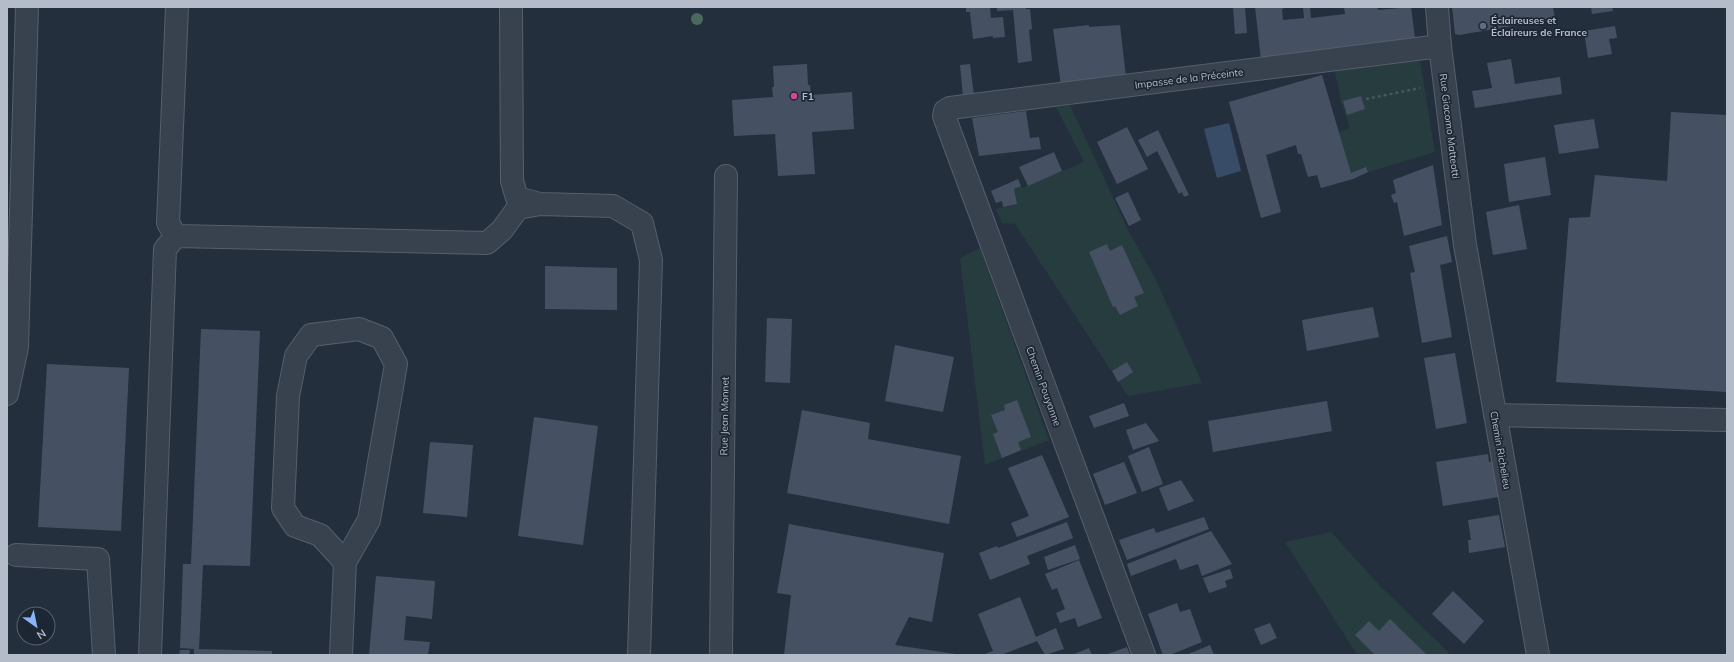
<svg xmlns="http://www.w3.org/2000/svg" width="1734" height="662" font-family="Mulish,sans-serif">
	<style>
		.green { fill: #263c3f }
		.water { fill: #394c67 }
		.building { fill: #455162 }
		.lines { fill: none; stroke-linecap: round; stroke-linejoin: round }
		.minor-casing { stroke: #565f6c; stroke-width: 24 }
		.path { stroke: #44595c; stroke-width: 2.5; stroke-dasharray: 3 3; stroke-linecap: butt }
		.minor { stroke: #38414e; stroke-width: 22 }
		.tree { fill: #4b6a5d }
		.service-dot { fill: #5c6f8a; stroke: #1d2633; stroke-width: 1.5 }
		.hotel-dot { fill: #d1479c; stroke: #1d2633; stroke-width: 1.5 }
		.labels { text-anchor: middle; stroke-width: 3.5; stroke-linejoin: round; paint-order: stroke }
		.poi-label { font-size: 10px; font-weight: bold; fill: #b4bcc9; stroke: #1d2633; text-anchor: start }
		.street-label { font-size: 10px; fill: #b4bcc9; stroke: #1d2633 }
	</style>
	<rect width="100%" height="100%" fill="#242f3e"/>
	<path class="green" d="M1420,60L1435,152L1368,172L1352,179L1339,132L1350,128L1341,102L1335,71Z
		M1070,105L1128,230L1156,280L1202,383L1128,396L1015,224L1002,223L996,209L1017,204L1014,189L1021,186L1022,188L1084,162L1056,107Z
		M980,248L1049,440L985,465L960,258Z
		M1331,532L1380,586L1451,655H1359L1354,650L1285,542Z"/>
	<path class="water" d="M1229,123L1241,171L1217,178L1204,129Z"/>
	<path class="building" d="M966,7H990L991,18L1003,17L1005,37L993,38V36L973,39L970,12H966Z
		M997,7H1026V9H1030L1032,29L1029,30L1032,61L1018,63L1013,10L997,11Z
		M1233,7H1245L1247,33L1235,34Z
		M1255,7H1288L1282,9L1283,20L1304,18L1303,7H1310L1311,18L1345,14L1344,7H1377L1378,10L1411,7L1415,38L1261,60Z
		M1452,7H1553L1555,19L1459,35L1455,34Z
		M1591,7H1612L1613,11L1592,14Z
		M1089,25V27L1120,25L1126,77L1061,86L1053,29Z
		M1615,26L1617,38L1609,39L1612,54L1588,58L1584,31Z
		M1511,59L1515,84L1560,77L1562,94L1475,108L1472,91L1492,88L1487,63Z
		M807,64L808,85H810L811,95L852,92L854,129L812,132L815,174L778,176L775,134L734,136L732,100L773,97L772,87H774L773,66Z
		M970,64L974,96L963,97L960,65Z
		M1322,75L1351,173L1366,167L1368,172L1353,179L1321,188L1317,175L1308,177L1301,154H1298L1296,145L1266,155L1281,212L1261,218L1229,102Z
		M1361,96L1365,109L1347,115L1343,101Z
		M1026,111L1030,138L1039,137L1041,149L979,156L972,118Z
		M1671,112L1727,115V392L1556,382L1569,218L1590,217L1595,175L1667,181Z
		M1594,119L1599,148L1559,154L1554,125Z
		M1127,127L1148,169L1117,184L1097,142Z
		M1158,130L1189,195L1184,197L1182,192L1179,194L1157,151L1147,157L1138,140Z
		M1054,152L1062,171L1028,186L1019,167Z
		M1545,157L1551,195L1509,202L1504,164Z
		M1433,165L1442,225L1404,236L1397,202L1394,203L1391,195L1396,193L1393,180Z
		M1018,179L1021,186L1014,189L1017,204L1003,207L1002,201L996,203L991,191Z
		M1128,192L1141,220L1129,226L1115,198Z
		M1519,205L1527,249L1493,255L1486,212Z
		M1447,236L1452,262L1440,265L1452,337L1422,343L1410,273L1415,272L1409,246Z
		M1107,244L1110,251L1122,245L1144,293L1134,297L1138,306L1120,315L1115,306L1113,307L1089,252Z
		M545,266L617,268V310L545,309Z
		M1373,307L1379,337L1307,351L1302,320Z
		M767,318L792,319L790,383L765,382Z
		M201,329L260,331L250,566L203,565L199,649L272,651V655H194V649L180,648L183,564H191Z
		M895,345L954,357L943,412L885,401Z
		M1455,353L1467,423L1436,429L1424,358Z
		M1127,362L1133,372L1118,382L1112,371Z
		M47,364L129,368L121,531L38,527Z
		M1017,400L1031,437L1018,442L1021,450L1002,458L993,434L998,432L991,415L1005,410L1004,405Z
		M1327,401L1332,431L1213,452L1208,421Z
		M1124,403L1129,416L1094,428L1089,416Z
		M802,410L870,423L868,439L961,456L949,524L787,493Z
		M534,417L598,426L583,545L518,536Z
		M1146,423L1159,441L1133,450L1126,430Z
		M430,442L473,445L467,517L423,513Z
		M1149,447L1163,484L1142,492L1128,456Z
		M1488,454L1489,462L1493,461L1499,497L1443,506L1436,462Z
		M1042,455L1069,517L1017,537L1011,523L1029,516L1008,468Z
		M1124,462L1137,493L1105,505L1093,474Z
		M1181,480L1194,501L1168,511L1159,488Z
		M1499,515L1505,547L1469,553L1468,540H1471L1468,520Z
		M1204,517L1209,529L1127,560L1119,540L1154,528L1156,533Z
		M1067,522L1073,538L1027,556L1030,564L990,580L979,553L997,546L998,548Z
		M789,524L944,553L932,622L909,617L895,645L962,655H784L791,595L777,593Z
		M1211,531L1232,564L1202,576L1198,564L1180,570L1176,559L1131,576L1127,564Z
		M1075,545L1080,559L1048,570L1044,557Z
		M1079,560L1102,618L1078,627L1075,618L1060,623L1056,613L1065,609L1057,588L1052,590L1045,574Z
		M1230,569L1233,578L1225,581L1227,587L1209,593L1203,578Z
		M376,576L435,581L432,619L406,616L404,640L430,642L428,655H369Z
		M1453,591L1484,621L1464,644L1432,614Z
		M1020,597L1036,637L1056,628L1064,649L1045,655L1037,641L1001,655H982L993,651L978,614Z
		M1177,603L1180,612L1190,609L1202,642L1170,655H1163L1148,614Z
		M1390,619L1427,655H1375L1355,635L1369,621L1379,631Z
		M1270,623L1277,638L1261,645L1254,629Z
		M1210,645L1214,655H1186Z
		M1127,647L1130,655H1105Z
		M1089,648L1092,655H1072Z
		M180,650H190L189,655H179Z"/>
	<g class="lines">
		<defs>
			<path id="minor" d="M177,7L168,223L176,236L487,243L502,230L518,208L540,204L613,206L642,223L651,260L639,655
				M511,7L512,181L517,198L540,204
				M1437,7L1440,46L1465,245L1538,655
				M7,394L17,347L27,7
				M1495,415L1727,420
				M16,555L98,559L104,655
				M150,655L165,249L176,236
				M341,655L345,562L369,520L396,364L382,338L359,329L311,335L296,356L288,396L283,508L295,526L320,535L345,562
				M721,655L726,176
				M1144,655L944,116L945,111L950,108L1440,46"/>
		</defs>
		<use href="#minor" class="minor-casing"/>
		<path class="path" d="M1366,99L1420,88"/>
		<use href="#minor" class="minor"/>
	</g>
	<circle class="tree" cx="697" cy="19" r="6"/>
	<circle class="service-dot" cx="1483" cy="26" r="4"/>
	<circle class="hotel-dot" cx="794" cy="96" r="4"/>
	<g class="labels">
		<g class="poi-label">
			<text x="1491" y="24">Éclaireuses et<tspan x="1491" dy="12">Éclaireurs de France</tspan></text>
			<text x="802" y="100">F1</text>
		</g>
		<g class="street-label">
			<text transform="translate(1189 78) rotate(-7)" y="4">Impasse de la Préceinte</text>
			<text transform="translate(1450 126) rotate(83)" y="4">Rue Giacomo Matteotti</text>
			<text transform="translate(1044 386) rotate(70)" y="4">Chemin Pouyanne</text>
			<text transform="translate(724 416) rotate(-89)" y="4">Rue Jean Monnet</text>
			<text transform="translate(1501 450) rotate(80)" y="4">Chemin Richelieu</text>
		</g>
	</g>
	<rect width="1734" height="662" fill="none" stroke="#b4bcc9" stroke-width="16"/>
	<g transform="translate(36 626) rotate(147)"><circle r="19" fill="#1d2633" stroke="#59626f"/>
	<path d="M0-3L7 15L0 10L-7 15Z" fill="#8ab4f8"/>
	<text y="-6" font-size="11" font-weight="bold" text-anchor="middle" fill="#b4bcc9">N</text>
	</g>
</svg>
